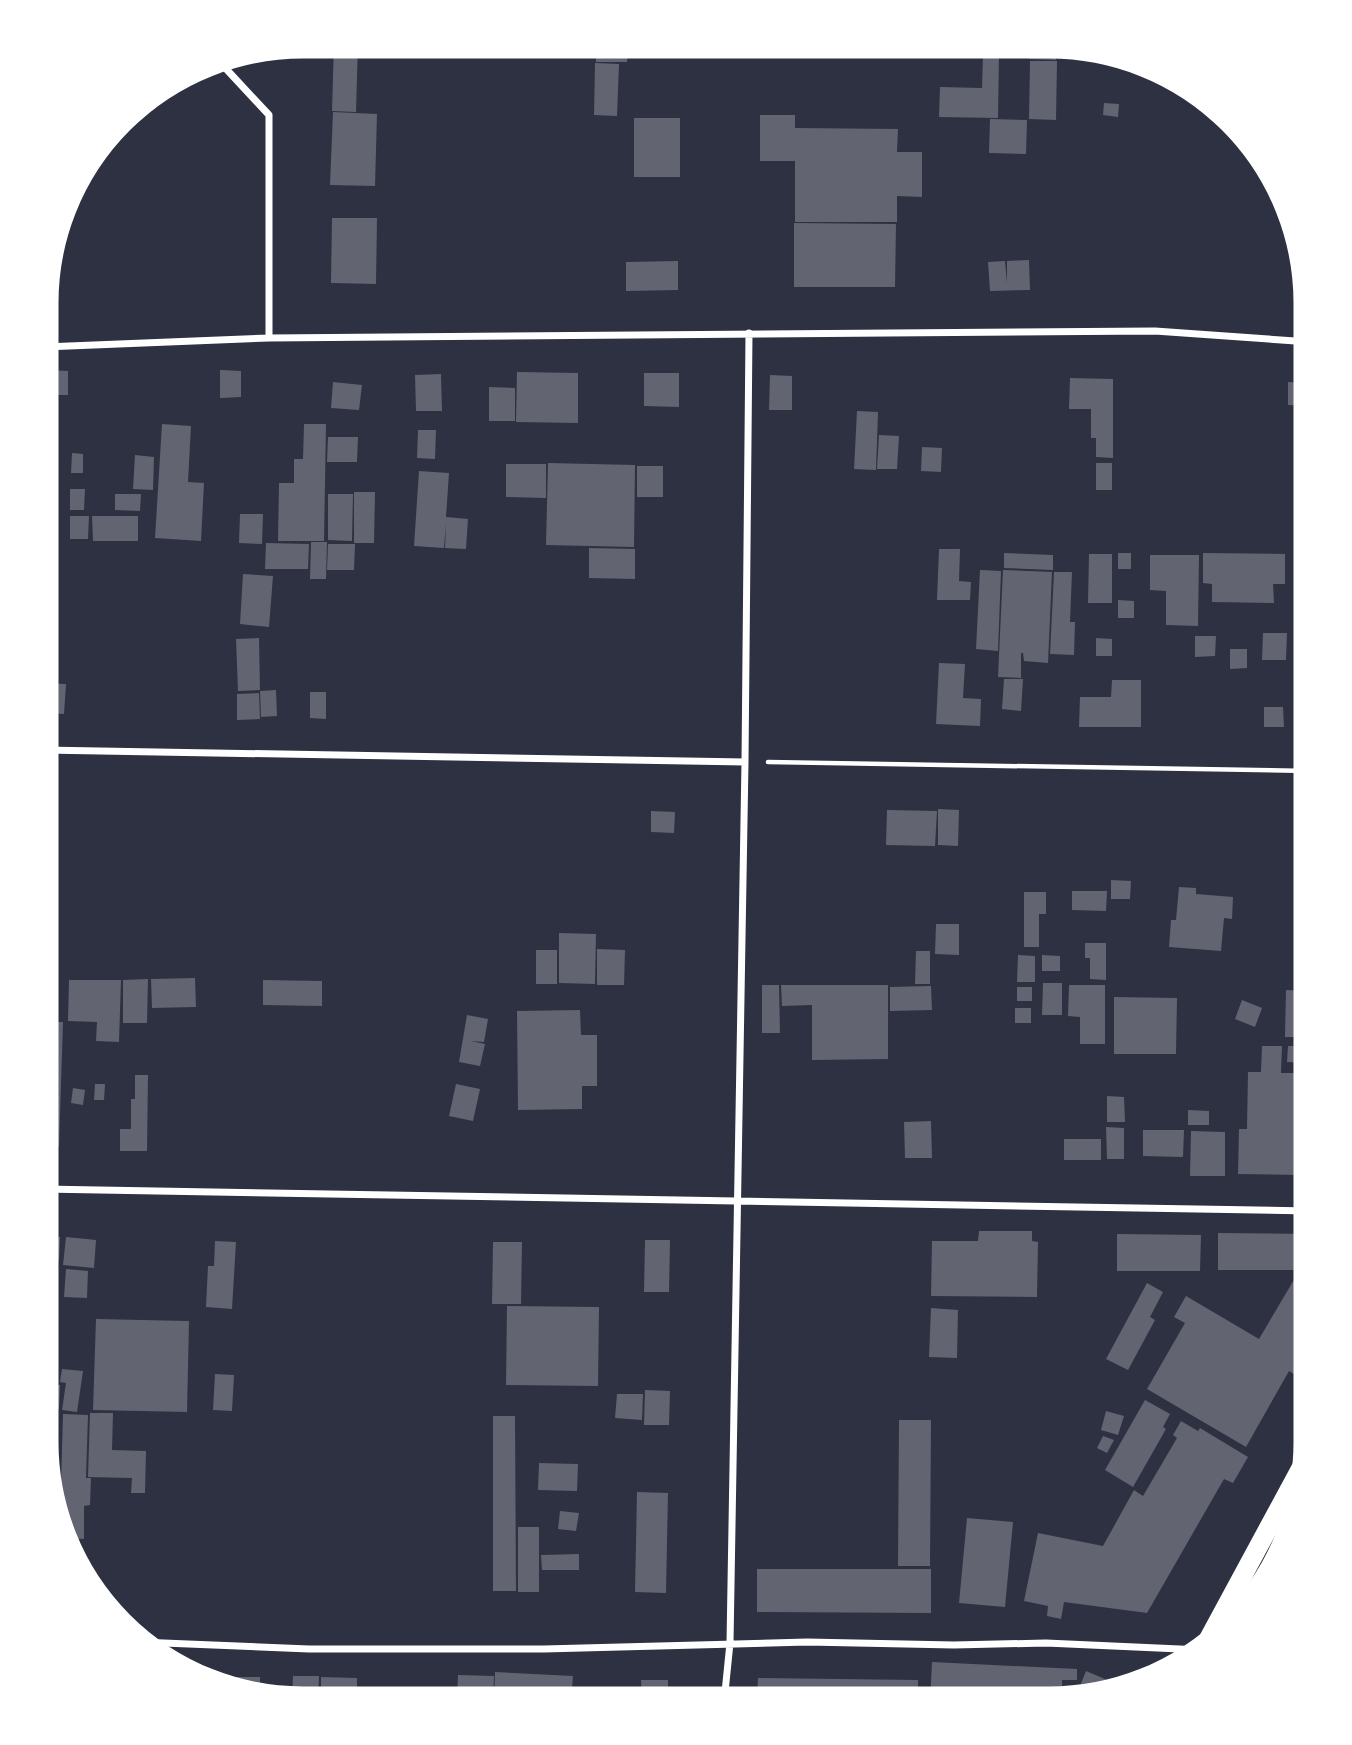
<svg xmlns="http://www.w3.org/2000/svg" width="1352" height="1745" font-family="Cabin,sans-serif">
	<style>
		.building { fill: #626471 }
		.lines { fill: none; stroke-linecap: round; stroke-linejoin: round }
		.path { stroke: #fff; stroke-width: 4.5 }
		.minor { stroke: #fff; stroke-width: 7 }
		.trunk { stroke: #fff; stroke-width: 19 }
		.rim { fill: none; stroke: #fff; stroke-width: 9 }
	</style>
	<rect width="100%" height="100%" fill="#2d3142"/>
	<path class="building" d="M334,42H358L356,112L332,111Z
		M297,43L295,53L272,47L284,45Z
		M596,43H628L627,62H596Z
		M939,44H967V54L939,52Z
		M1030,44H1057L1056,60L1029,59Z
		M983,55L999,56L998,118L939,117L940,87L982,88Z
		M1030,61H1057L1056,120L1029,119Z
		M595,63L619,64L617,116L594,115Z
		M1104,103L1119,104L1118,117L1103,115Z
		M333,112L377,114L375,186L330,185Z
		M760,115H795V128L898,129L897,152H922V197L897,196V222H795V161H760Z
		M634,118H680V177H634Z
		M990,119L1027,120L1026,154L989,153Z
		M332,218H377L376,284L331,283Z
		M794,223L896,224L895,287H794Z
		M1029,260L1030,290L990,291L988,262L1005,261L1007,283V261Z
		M678,261V290L626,291V262Z
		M1299,274H1303L1307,292L1298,291Z
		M49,370L68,371V395H49Z
		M220,370L241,371V397L220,398Z
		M517,372L578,373V423L516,422Z
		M644,373H679V407L644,406Z
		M441,374L442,411H416L415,375Z
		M770,375L792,376V410H769Z
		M1070,378L1113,379V458L1096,457V438H1091V409H1069Z
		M333,382L362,385L359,410L331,408Z
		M1288,382L1310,383V406L1288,405Z
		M489,387L515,388V421H489Z
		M857,411L878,412L876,470L854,469Z
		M162,424L191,426L188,482L204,483L201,541L155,538Z
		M304,424H326L324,541H278L279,483H294V459H303Z
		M418,430H436L435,459L417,458Z
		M879,435L899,436L897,469H877Z
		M328,437H358L357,462H327Z
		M922,447L942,448L941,472L921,471Z
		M72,453L83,454V473H71Z
		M135,455L154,457L153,490L133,489Z
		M548,463L635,465L634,547L546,545Z
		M1096,463H1112V490H1096Z
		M506,464H546V498L506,497Z
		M637,466H663V497H637Z
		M419,471L449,473L446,517L468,519L466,549L445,548L446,523L444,548L414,546Z
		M70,489H85L84,510H70Z
		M354,492H375L374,543H354Z
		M115,494H141L140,511L115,510Z
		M328,494H353L352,541L328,540Z
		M240,514H263L262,544L239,543Z
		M70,516H89L88,539H70Z
		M92,516H138V541H93Z
		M311,542H327L326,579H310Z
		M266,543L309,544L308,569H265Z
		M328,544H355L354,570H327Z
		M589,548L635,549V579L589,578Z
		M939,549H960L959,581L971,582L970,600H937Z
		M1004,553L1053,555V570L1004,568Z
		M1118,553H1131V569H1118Z
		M1203,553L1285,554V584H1273L1274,603L1212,602V584L1203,583Z
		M1089,554H1112V603H1088Z
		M1150,555H1199L1198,626L1166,625V591L1150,590Z
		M980,570L1001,571L998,651L976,649Z
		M1003,570L1052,572L1048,663L1024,661L1023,653H1021V678L998,677Z
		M1054,572H1072L1070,622H1075L1074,655L1050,654Z
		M243,574L273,576L269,627L240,624Z
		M1118,600L1134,601V618H1118Z
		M1263,633H1287L1286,660H1262Z
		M1195,636H1216L1215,656L1195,657Z
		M259,638L260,690L238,691L236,639Z
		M1096,638L1112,639V656H1096Z
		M1230,649H1247V668L1230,669Z
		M939,663L965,664L963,698L981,699L980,726L936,724Z
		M1004,679H1023L1021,711L1002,709Z
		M1112,680H1141V727H1079L1080,697H1111Z
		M44,683L66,684L64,714L43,713Z
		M276,690L277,716L261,717L260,691Z
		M310,692H326V719L310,718Z
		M259,693L260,719L237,720V694Z
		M1264,707H1283L1284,727H1264Z
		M938,809L959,810L958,846L938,845Z
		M887,810L937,811L935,846L886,845Z
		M651,811L675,812L674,833L651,832Z
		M1111,880L1131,881L1130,899H1111Z
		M1179,887L1196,888V894L1233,897L1232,919L1224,918L1221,951L1169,947L1171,920H1176Z
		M1072,891H1107L1106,911L1072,910Z
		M1024,892H1046V914H1039V947H1024Z
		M936,924H959V955L935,954Z
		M559,933L596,934L595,984L559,983Z
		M1302,935H1310V983H1301Z
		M1085,943H1106V980L1090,979V958H1085Z
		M597,949L625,950L624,985H597Z
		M536,950H557V984H536Z
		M916,951H930V984H915Z
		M1018,955L1035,956V982H1017Z
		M1042,955L1060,956V971H1042Z
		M43,976H50V1001H43Z
		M195,978L196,1007L152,1008L151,979Z
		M148,979L147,1023H123V980Z
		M69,980H121L119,1042L96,1041L97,1022L68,1021Z
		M263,980L322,981V1006L263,1005Z
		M1043,983H1062V1015H1042Z
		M762,985H779L780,1033H762Z
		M781,985H888V1059L812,1060V1005L782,1006Z
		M1069,985H1105V1044H1080V1017L1068,1016Z
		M931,986L932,1010L890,1011V987Z
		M1017,987H1032V1001H1017Z
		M1286,990L1306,991L1305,1037H1285Z
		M1114,997L1177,998L1176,1054H1114Z
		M1242,1000L1262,1008L1255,1027L1235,1019Z
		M1015,1008H1031V1023H1015Z
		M580,1010L581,1035H597V1086H582V1109L518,1110L517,1011Z
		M467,1015L488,1019L484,1042L471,1041L485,1044L480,1066L459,1062Z
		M43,1022H63L59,1147L43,1146Z
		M1262,1046H1282L1281,1073H1303L1301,1175L1238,1174L1239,1129H1247L1248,1072H1261Z
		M1288,1046H1304V1063L1287,1062Z
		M135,1075H148L147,1151H120V1129H131V1099H135Z
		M95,1084H105L104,1100H94Z
		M456,1084L480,1089L473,1121L449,1116Z
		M73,1088L85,1090L83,1105L71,1103Z
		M1107,1096L1124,1097L1125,1122H1107Z
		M1188,1110L1209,1111V1125H1188Z
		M931,1121L932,1158H905L904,1122Z
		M1106,1127L1124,1128V1159H1107Z
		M1143,1130H1184L1183,1157L1143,1156Z
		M1191,1131L1225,1132V1176H1190Z
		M1064,1139H1101V1160H1064Z
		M979,1231H1032V1241L1038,1242L1037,1297L931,1296L932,1241H978Z
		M1218,1233L1310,1234V1277L1299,1271L1301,1270H1218Z
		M1117,1234L1201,1235L1200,1271H1117Z
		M42,1236L60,1237L59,1261L42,1260Z
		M66,1237L96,1240L94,1268L63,1265Z
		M645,1240H670L669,1292H644Z
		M215,1241L236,1242L232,1309L206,1307L208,1266H214Z
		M493,1242H522L521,1304H492Z
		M66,1269L88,1271L87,1298L64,1297Z
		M1295,1278L1309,1286V1354L1297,1376L1289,1371L1246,1447L1147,1389L1185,1323L1174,1317L1186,1296L1259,1339Z
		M1147,1283L1163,1292L1150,1317L1155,1320L1128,1370L1106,1359Z
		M507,1306L599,1307L598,1386L506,1385Z
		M931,1308L958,1310L957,1358L929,1357Z
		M96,1319L189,1321L187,1412L93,1410Z
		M62,1369L83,1371L77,1412L62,1410L66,1383L60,1382Z
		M215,1374L234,1375L232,1411L213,1410Z
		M42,1384L60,1385L59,1409H42Z
		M645,1390L670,1391L669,1425H644Z
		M617,1394H643L642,1420L615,1418Z
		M1145,1400L1170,1414L1163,1427L1166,1429L1133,1487L1105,1470Z
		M1106,1411L1124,1416L1118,1435L1101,1430Z
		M90,1413H113L112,1450L146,1451L145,1493H131L132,1478L88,1477Z
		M42,1414L58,1415L57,1463H47L45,1441H42Z
		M63,1414L88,1415L86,1478H91L90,1505L84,1506V1539L64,1538L60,1518Z
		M493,1416H515L516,1591H493Z
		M899,1420H931L930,1566H898Z
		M1181,1421L1198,1431L1200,1428L1248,1457L1233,1483L1224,1479L1147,1613L1064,1602L1061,1619L1047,1616L1048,1606L1024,1601L1038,1533L1103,1546L1134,1490L1143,1496L1177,1438L1173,1435Z
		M1103,1436L1114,1440L1107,1453L1097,1448Z
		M539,1463L578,1464L577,1491L538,1490Z
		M637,1492L668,1493L666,1593L635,1592Z
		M560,1511L579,1513L576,1531L558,1529Z
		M967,1518L1013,1522L1005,1607L959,1603Z
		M518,1527H539V1592H518Z
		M579,1554V1570H542L541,1555Z
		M757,1569H931V1613L757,1612Z
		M932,1662L1077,1669V1680H1062V1700L1049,1703H930Z
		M1086,1671L1119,1685L1118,1687L1069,1698L1073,1689L1078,1691Z
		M495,1672L573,1676L571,1702H546V1699L520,1697V1702L494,1701Z
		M458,1675L494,1676L493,1701H457Z
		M293,1676H319L318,1701H292Z
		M231,1677H260V1697L230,1686Z
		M321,1677L357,1678V1701H321Z
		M758,1678L918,1680V1703L757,1702Z
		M641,1680H668V1702H642Z"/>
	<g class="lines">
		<path class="path" d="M768,762L1310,771"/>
		<path class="minor" d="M216,58L269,115V338
			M44,347L269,338L1155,331L1310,342
			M43,750L745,762
			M42,1189L1310,1211
			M139,1642L309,1649H544L807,1642L954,1645L1046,1643L1202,1650
			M724,1702L730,1643L745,762L749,333"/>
		<path class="trunk" d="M1202,1651L1309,1453"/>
	</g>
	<path d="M0 0H1352V1745H0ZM303 54H1049A249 249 0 0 1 1298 303V1442A249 249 0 0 1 1049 1691H303A249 249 0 0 1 54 1442V303A249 249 0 0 1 303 54Z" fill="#fff" fill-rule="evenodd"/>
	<path class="rim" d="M303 54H1049A249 249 0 0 1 1298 303V1442A249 249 0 0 1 1049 1691H303A249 249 0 0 1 54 1442V303A249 249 0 0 1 303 54Z"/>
</svg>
